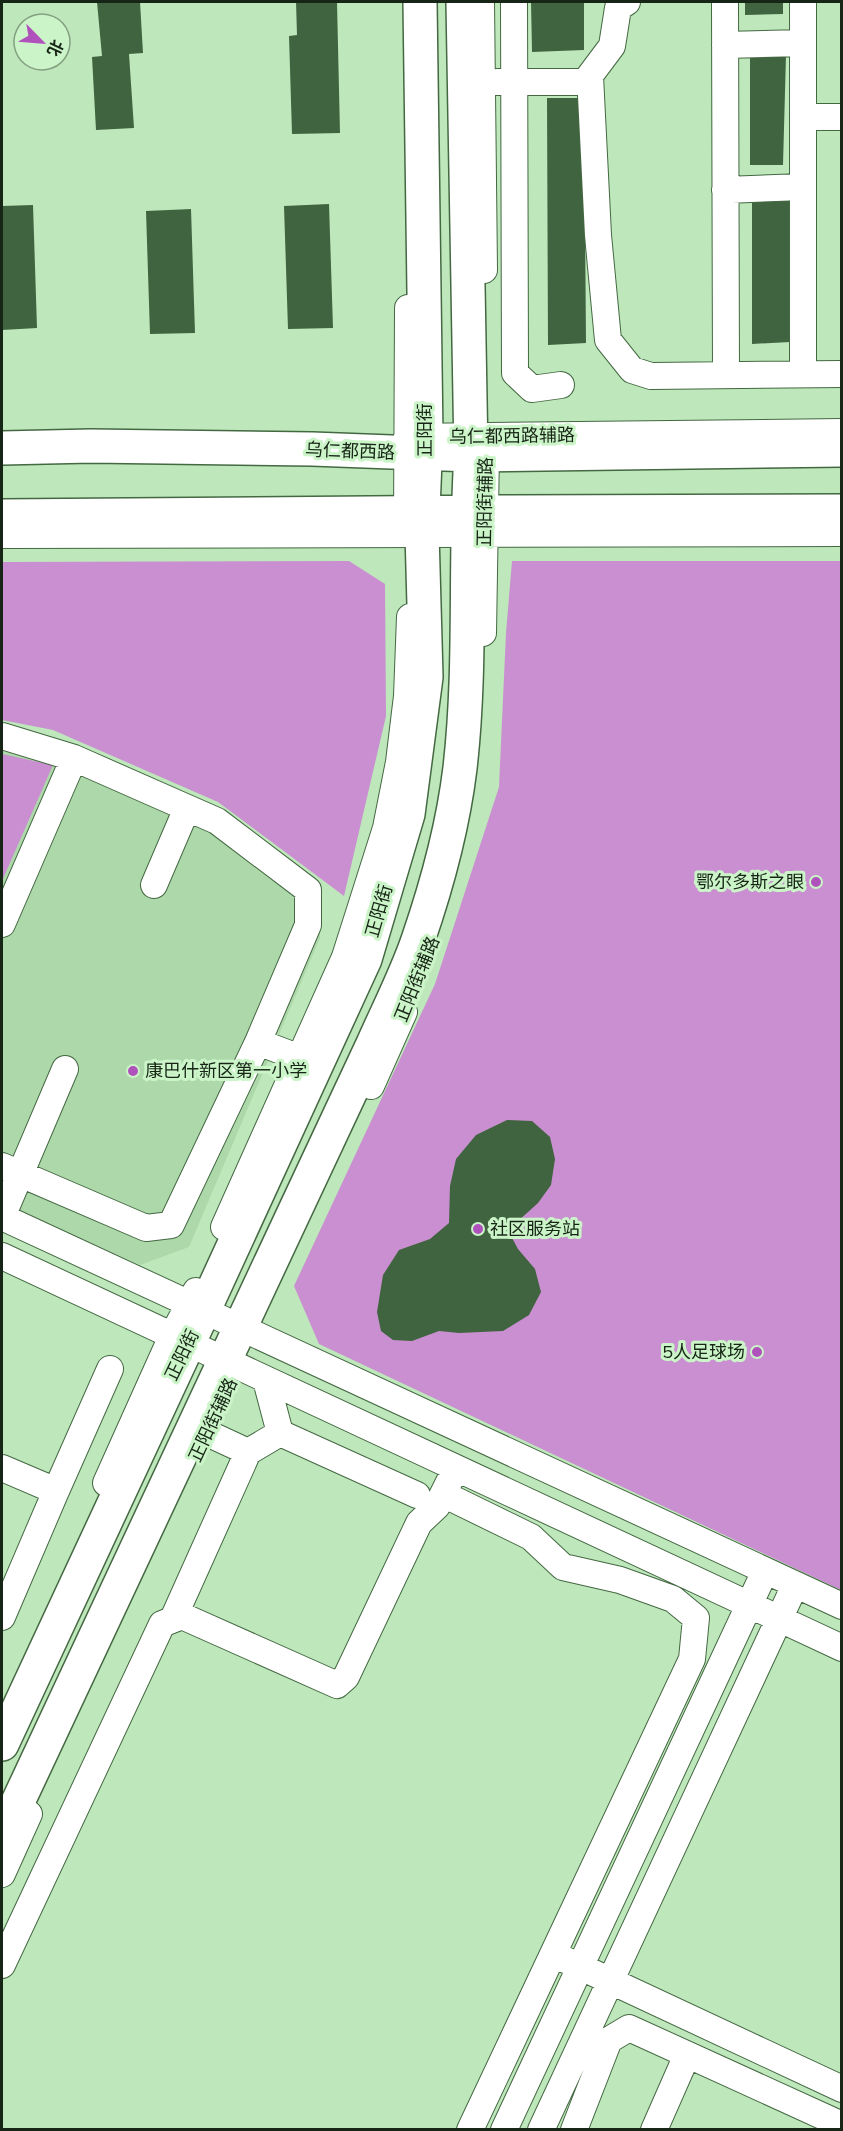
<svg xmlns="http://www.w3.org/2000/svg" width="843" height="2131" font-family="Mulish,'Noto Sans SC',sans-serif">
	<style>
		.built { fill: #add9aa }
		.green { fill: #c98fd0 }
		.building { fill: #40643f }
		.lines { fill: none; stroke-linecap: round; stroke-linejoin: round }
		.minor-casing { stroke: #446842; stroke-width: 28 }
		.major-casing { stroke: #446842; stroke-width: 36 }
		.minor { stroke: #fff; stroke-width: 26 }
		.major { stroke: #fff; stroke-width: 33 }
		.poi-dot { fill: #b052bc; stroke: #cbf4c8; stroke-width: 2 }
		.labels { text-anchor: middle; stroke-width: 6; stroke-linejoin: round; paint-order: stroke }
		.street-label { font-size: 18px; fill: #162515; stroke: #cbf4c8 }
		.poi-label { font-size: 18px; fill: #162515; stroke: #cbf4c8; text-anchor: end }
	</style>
	<rect width="100%" height="100%" fill="#bee7bb"/>
	<path class="built" d="M2,727L112,764L320,894V938L189,1247L140,1265L2,1203Z"/>
	<path class="green" d="M349,561L385,584L386,716L344,896L218,802L53,730L2,720V562Z
		M512,561H841V1590L319,1344L294,1286L435,984L499,787L506,633Z
		M2,754L53,765L2,881Z"/>
	<path class="building" d="M97,2H140L143,53L129,54L134,128L96,130L92,57L102,56Z
		M296,2H337L340,133L292,134L289,36L297,35Z
		M531,2H584V50L532,52Z
		M745,2H783V14L745,15Z
		M750,54L786,55L783,165H750Z
		M547,98H584L586,343L548,345Z
		M752,202H789L790,342L752,344Z
		M329,204L333,328L288,329L284,206Z
		M33,205L37,328L2,330V206Z
		M191,209L195,333L150,334L146,211Z
		M507,1120L532,1121L550,1137L555,1159L551,1185L538,1203L517,1222L511,1236L518,1249L535,1269L541,1292L529,1315L503,1331L459,1333L439,1331L412,1341L393,1340L381,1331L377,1312L383,1275L399,1250L430,1239L449,1223L450,1186L456,1159L476,1135Z"/>
	<g class="lines">
		<defs>
			<path id="minor" d="M481,2L484,270
				M514,2L515,373L532,389L561,385
				M725,2L726,375
				M725,45L803,43
				M590,76L598,235L608,340L632,370L651,376L842,374
				M497,82H585L612,46L618,8L627,2
				M803,117H842
				M725,190L803,187
				M803,374V2
				M407,437L842,432
				M407,529L408,308
				M2,535L842,533
				M483,633L486,451
				M2,736L74,758L217,821L308,890V925L258,1042L300,1058
				M154,885L187,808
				M2,924L74,758
				M371,1086L404,1012
				M2,1166L146,1228L171,1225L258,1042
				M2,1217L842,1606
				M2,1217L65,1069
				M224,1227L345,957L386,828L399,762L407,696L410,617
				M2,1256L842,1648
				M266,1380L280,1433
				M207,1433L248,1452L280,1433L417,1495
				M2,1468L56,1491L110,1369
				M106,1483L172,1336L196,1291
				M443,1494L531,1537L563,1567L620,1580L673,1599L696,1618L692,1659L553,1954
				M2,1617L56,1491
				M173,1619L248,1452
				M2,1874L29,1814
				M2,1965L162,1624L182,1616L337,1685L346,1677L419,1523L437,1506L456,1468
				M470,2130L553,1954L842,2089
				M504,2130L765,1571
				M541,2130L795,1585
				M574,2130L609,2040L629,2028L842,2125
				M654,2130L687,2055"/>
			<path id="major" d="M2,448L91,446L312,449L471,455L842,450
				M2,516L486,512L842,511
				M2,1744L204,1310L365,959L408,814L426,677L422,533L426,437L420,2
				M2,1836L373,1044C388,1010 406,975 418,940C437,885 453,826 460,768C472,664 464,559 471,455L463,2"/>
		</defs>
		<use href="#minor" class="minor-casing"/>
		<use href="#major" class="major-casing"/>
		<use href="#minor" class="minor"/>
		<use href="#major" class="major"/>
	</g>
	<g class="poi-dot">
		<circle cx="816" cy="882" r="6"/>
		<circle cx="133" cy="1071" r="6"/>
		<circle cx="478" cy="1229" r="6"/>
		<circle cx="757" cy="1352" r="6"/>
	</g>
	<g class="labels">
		<g class="street-label">
			<text transform="translate(425 430) rotate(-90)" y="6">正阳街</text>
			<text transform="translate(512 436) rotate(-1)" y="6">乌仁都西路辅路</text>
			<text transform="translate(350 451) rotate(2)" y="6">乌仁都西路</text>
			<text transform="translate(485 502) rotate(-89)" y="6">正阳街辅路</text>
			<text transform="translate(379 911) rotate(-74)" y="6">正阳街</text>
			<text transform="translate(417 979) rotate(-68)" y="6">正阳街辅路</text>
			<text transform="translate(182 1355) rotate(-64)" y="6">正阳街</text>
			<text transform="translate(213 1420) rotate(-65)" y="6">正阳街辅路</text>
		</g>
		<g class="poi-label">
			<text x="804" y="888">鄂尔多斯之眼</text>
			<text x="145" y="1077" text-anchor="start">康巴什新区第一小学</text>
			<text x="490" y="1235" text-anchor="start">社区服务站</text>
			<text x="745" y="1358">5人足球场</text>
		</g>
	</g>
	<rect width="843" height="2131" fill="none" stroke="#162515" stroke-width="6"/>
	<g transform="translate(42 42) rotate(115)"><circle r="28" fill="#cbf4c8" stroke="#83a180" stroke-width="1.5"/>
	<path d="M0-4.5L10 22L0 15L-10 22Z" fill="#b052bc"/>
	<text y="-9" font-size="16" font-weight="bold" text-anchor="middle" fill="#162515">北</text>
	</g>
</svg>
